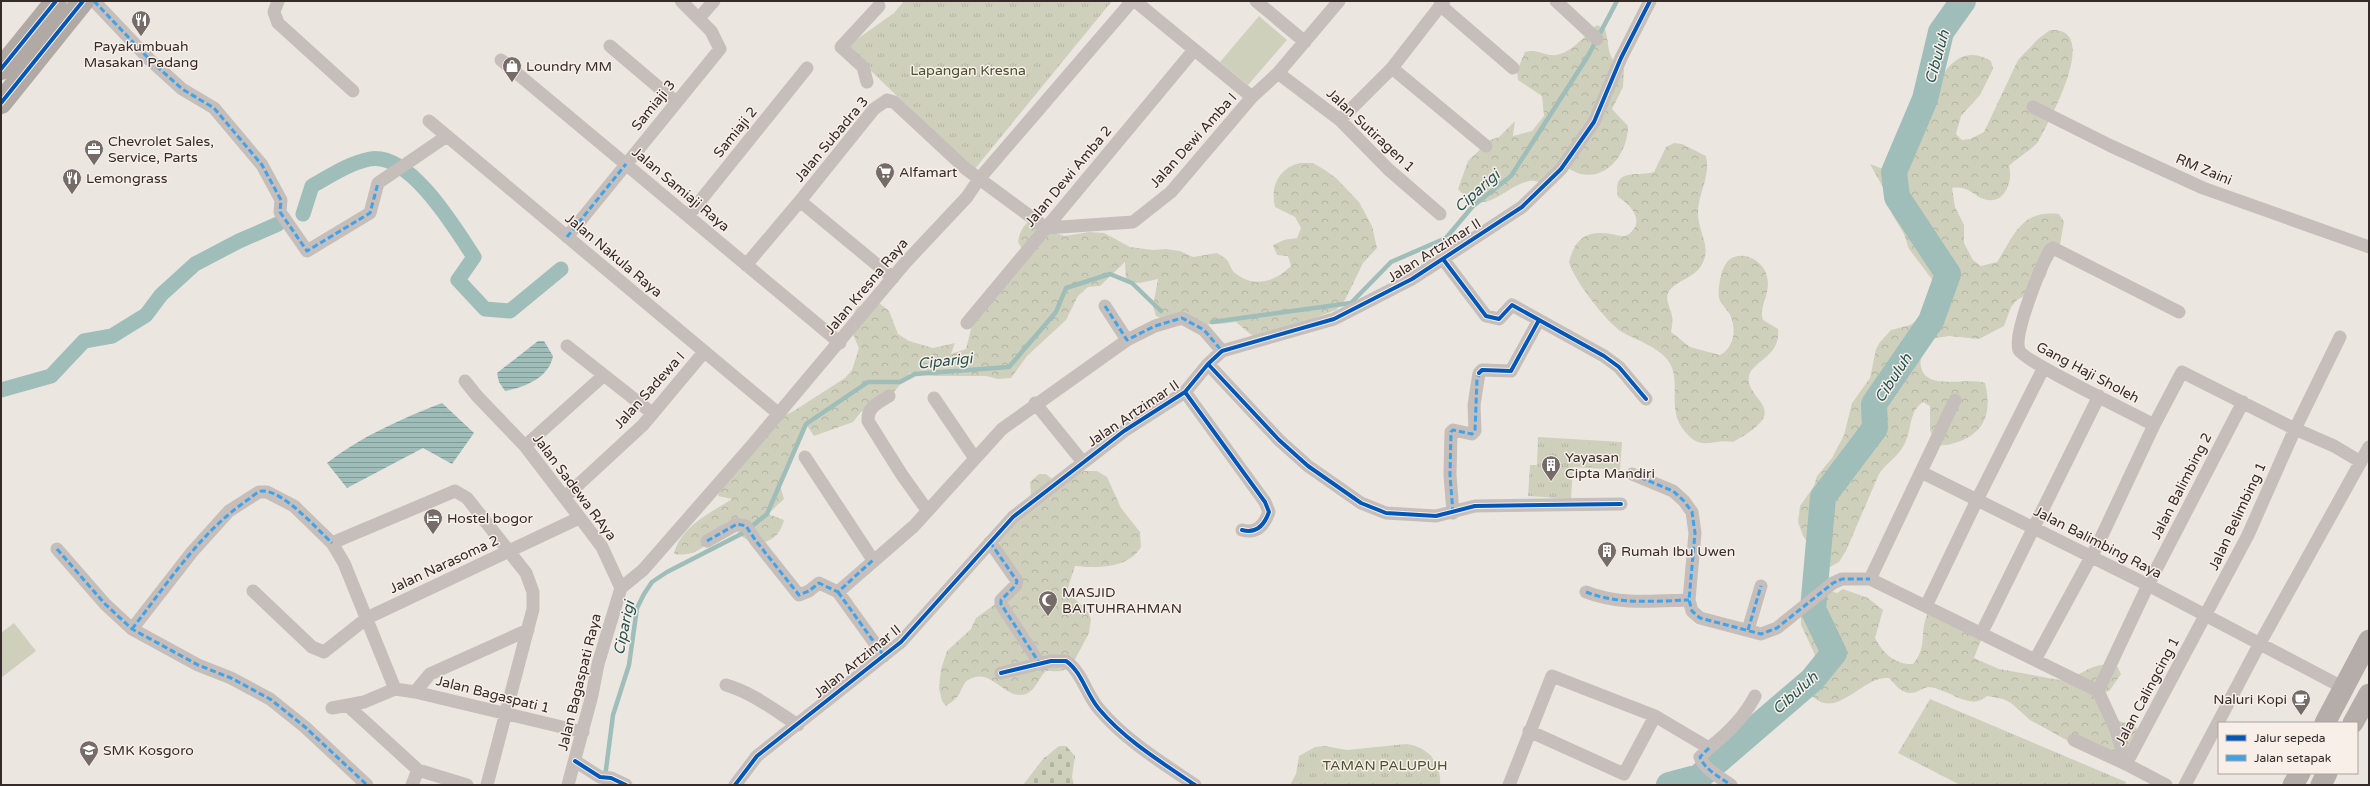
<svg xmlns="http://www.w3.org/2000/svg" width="2370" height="786" font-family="'Varela Round',sans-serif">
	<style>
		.grass { fill: url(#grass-tufts) }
		.forest { fill: url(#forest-crowns) }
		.cemetery { fill: url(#cemetery-stones) }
		.pitch { fill: #cfd0bc }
		.water { fill: url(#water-rules) }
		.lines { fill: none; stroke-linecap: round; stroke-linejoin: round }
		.stream { stroke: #9fbdb9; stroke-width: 4.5 }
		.canal { stroke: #9fbdb9; stroke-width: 15 }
		.river { stroke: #9fbdb9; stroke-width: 26 }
		.minor { stroke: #c5beba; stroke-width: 13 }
		.primary { stroke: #b4ada9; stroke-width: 21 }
		.trunk { stroke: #b0a9a4; stroke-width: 22 }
		.quiet { stroke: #3ea3eb; stroke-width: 3; stroke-dasharray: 6 3; stroke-linecap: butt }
		.cycleway-casing { stroke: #f8efe9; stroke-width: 6 }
		.cycleway { stroke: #0057b8; stroke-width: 4 }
		.labels { text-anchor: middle; stroke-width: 3; stroke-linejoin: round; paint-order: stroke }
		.poi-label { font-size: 14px; fill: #352b29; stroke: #f8efe9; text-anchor: start }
		.park-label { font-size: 14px; fill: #49522f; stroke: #f8efe9 }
		.street-label { font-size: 14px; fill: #352b29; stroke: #f8efe9 }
		.water-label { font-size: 15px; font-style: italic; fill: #225351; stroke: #f8efe9 }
	</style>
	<defs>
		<pattern id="grass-tufts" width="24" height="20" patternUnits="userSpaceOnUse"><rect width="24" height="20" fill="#cfd0bc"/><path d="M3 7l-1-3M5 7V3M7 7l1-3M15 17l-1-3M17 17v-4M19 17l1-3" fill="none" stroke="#b2b3a2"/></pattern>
		<pattern id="forest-crowns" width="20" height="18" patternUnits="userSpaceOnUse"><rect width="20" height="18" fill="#cfd0bc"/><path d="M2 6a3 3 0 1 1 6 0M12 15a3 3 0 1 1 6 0" fill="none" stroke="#b2b3a2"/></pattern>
		<pattern id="cemetery-stones" width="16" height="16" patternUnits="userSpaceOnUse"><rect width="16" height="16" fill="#cfd0bc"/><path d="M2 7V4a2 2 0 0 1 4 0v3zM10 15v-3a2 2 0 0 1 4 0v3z" fill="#b2b3a2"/></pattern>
		<pattern id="water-rules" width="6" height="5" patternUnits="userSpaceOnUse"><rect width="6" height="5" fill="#9fbdb9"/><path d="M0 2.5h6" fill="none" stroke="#829a96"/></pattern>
	</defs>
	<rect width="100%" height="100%" fill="#ece6e1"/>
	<path class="grass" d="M904,1H1112L974,170L846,47L894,13Z
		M1538,437L1622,442L1620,470L1573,467L1571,499L1528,496L1530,465H1537Z
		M1930,699L2126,782L2125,785H1960L1898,753Z
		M1406,744C1427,746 1442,763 1440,785H1290L1296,774L1299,756L1315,747L1325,746L1347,750Z"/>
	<path class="forest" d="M1597,25L1605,29C1611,48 1604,56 1624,69L1623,87L1612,109L1628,126C1628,158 1599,189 1568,168C1562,172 1551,183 1544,183C1539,183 1535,180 1529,181C1501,188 1485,220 1458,189L1468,161L1490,140L1499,137L1515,121L1513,136L1532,131L1544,116L1542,96L1518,80L1517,71L1525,52C1536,49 1540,53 1550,55C1569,57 1584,36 1597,25Z
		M2050,30C2103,26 2048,123 2038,142C2029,152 2018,157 2009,166C2013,180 2006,203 1987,200C1973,197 1970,185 1952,188L1955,207L1964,225V243L1973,260L1981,266L1997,262C2015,235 2020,210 2059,214L2064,222L2059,250L2047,268L2046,276L2033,291L2017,300L2011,307L2004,326L1979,339L1949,336L1930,339C1924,347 1919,357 1921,367C1926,391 1967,377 1985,383C1991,408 1988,429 1963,440C1953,444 1947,446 1936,445L1930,430V406L1923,402C1910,411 1912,424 1907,438C1901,456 1889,460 1879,474L1846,551L1839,562L1830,567L1823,563L1803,536L1798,522L1800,506L1814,486L1817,476L1832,458L1844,435L1852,403L1870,378L1876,349L1880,342L1891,330L1910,325L1917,320L1935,299L1934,282L1909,249L1904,234L1892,214L1885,191L1870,164L1891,172C1898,159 1908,150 1915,137C1928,109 1945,33 1991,61L1993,69L1980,95L1961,116L1956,134L1962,140L1970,139L1984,132L2018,60L2038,39Z
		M1674,143L1682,144L1706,156C1711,177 1698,193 1698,213C1698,233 1713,247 1701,266C1694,278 1673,282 1668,293C1665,300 1671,309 1672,316C1673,322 1672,326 1671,332L1690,347L1720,355C1735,347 1737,327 1729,313C1726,308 1720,303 1719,298C1718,292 1719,285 1720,280C1721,274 1724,264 1729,260C1741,250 1761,259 1766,273C1773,294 1758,304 1763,320L1778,329C1781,357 1752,361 1749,376C1745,402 1796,408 1733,442C1716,438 1704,450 1690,437C1661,411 1686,381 1666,358C1655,346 1636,340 1622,332C1607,323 1573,279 1569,262C1575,239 1585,230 1611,234C1618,235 1623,238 1629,234C1646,221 1630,204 1618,197C1612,167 1637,177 1654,172L1666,147Z
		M1300,163H1313L1325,170L1336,178L1359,202L1372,226L1377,248L1363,263L1345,300L1336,310L1256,339L1236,322C1211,325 1178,327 1156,316L1153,306L1158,279L1140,283L1126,281L1125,262L1100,286L1088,287L1078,296L1066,320L1027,356L1011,378L998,379L986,376H934L910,373L893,393L873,409L861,412L853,422L814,436L806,424L782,473L780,486L784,499L768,514L784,520C779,537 773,540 756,545L741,536L728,521C710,538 703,558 674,554C680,527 710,513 732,499L718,496L722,484L752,451L760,425L792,412L845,378L852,370L859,348C852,333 848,323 857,307L867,303H879L889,311L898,334L909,341L933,348L955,343L951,354L966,349L972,325L1023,251L1018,242C1020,229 1025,223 1036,216L1052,232L1065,236L1089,232L1104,233L1130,247L1153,250L1166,249L1180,251L1193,257L1217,253C1220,255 1224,257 1227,260C1230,264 1231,270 1235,273C1255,289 1276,281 1291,266L1288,256L1277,255L1273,245L1284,240L1297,238L1301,228L1295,217L1275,207C1270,186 1279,168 1300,163Z
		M1084,471H1097L1107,477L1121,508L1140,532L1141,547C1128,569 1097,568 1075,566L1067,591L1088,612L1091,619L1089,633L1072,665C1063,673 1057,671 1046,671C1039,677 1036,690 1026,694C1005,701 992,667 970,679C963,682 962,690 958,696C955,700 950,703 946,706L942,701L939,688L941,669L947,651L971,629L976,618L998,602L1011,589L1010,576L998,539L1029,500L1031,494L1030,482L1039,474H1046L1052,479L1077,475Z
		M1843,589L1868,598L1883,610L1875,638C1883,653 1895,665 1913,664C1928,646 1919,634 1927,615L1919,602L1984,633L1974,658L1999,669L2060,680C2084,678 2088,660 2117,666L2121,674L2110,690L2101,695L2116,720C2129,725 2139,723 2142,739L2122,753L2079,747L2030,720L2011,703L2003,699L1987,696C1971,712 1949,689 1929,687C1923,687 1916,694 1909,693C1900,692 1895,684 1889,678C1863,676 1841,715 1817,700C1800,689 1811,670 1815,655L1801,625V608L1827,590L1837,593Z"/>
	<path class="cemetery" d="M1059,746H1066L1075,756L1072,777L1074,785H1023L1043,759Z"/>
	<path class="pitch" d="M1259,16L1287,40L1248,85L1220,62Z
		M1574,443L1619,446L1618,468L1572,465Z
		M14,623L36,651L1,678V633Z"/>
	<path class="water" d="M538,341H544L553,356C549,378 525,387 505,391L499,382L497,373Z
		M442,403L474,433L452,464L423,448L347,488L327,463C362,436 401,419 442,403Z"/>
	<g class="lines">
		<path class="stream" d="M1212,322L1351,303L1391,262L1446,238L1473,206L1511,176L1588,56L1617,1
			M752,526L767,514L806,424L868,382H900L915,374L1009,367L1056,312L1066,288L1110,274L1132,283L1161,311
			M604,785L613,715L629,665L637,608L644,594L652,582L667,572L745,532"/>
		<path class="canal" d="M303,214L312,186C330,176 349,163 370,159C410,152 455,228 474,257L458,280L485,309L510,311L561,269
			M1,390L51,376L84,341L112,336L146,315L161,295L195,264L239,241L278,224"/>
		<path class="river" d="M1669,785L1699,777L1812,680L1834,653L1813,609L1823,497L1875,428L1874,404L1931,321L1948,274L1897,197L1894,172L1925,99L1941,32L1963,1"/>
		<path class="minor" d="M94,1L150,60L182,89L214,108L262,165L281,200L280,212L307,251L370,213L378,183L447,136
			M278,1L274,12L278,23L353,91
			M1256,1L1305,42
			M1556,1L1597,39
			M1440,5L1513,68
			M699,18L714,1
			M610,46L676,102
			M501,60L840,343
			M1392,68L1486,146
			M1278,73L1340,120L1388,169L1440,214
			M867,82L863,67L841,47L879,6
			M1252,97L1278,73L1339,1
			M2033,107L2111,146L2203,188L2369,247
			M1340,120L1392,68L1444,1
			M429,121L779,414
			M800,201L874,109L887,100L894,102L966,169L1046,228L1133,222L1171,192L1252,97L1135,1
			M688,216L807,68
			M567,237L720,49L711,31L681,1
			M1443,259L1486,316L1499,319L1512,305L1604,356L1619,367L1646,399
			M746,265L800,201L893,278
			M1105,306L1127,340
			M967,323L1194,50
			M567,346L652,413
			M1208,364L1279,440L1308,466L1361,503L1386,513L1436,516L1475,506L1621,504
			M465,381L477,396L525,446L590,531L602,547L621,588
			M1185,392L1265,502L1269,512C1264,526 1256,534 1242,530
			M889,396C878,403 867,407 868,421L902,475L927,510
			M934,398L974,457
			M1955,400L1870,579L2035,660
			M1035,403L1082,461
			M2154,425C2136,415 2023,361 2019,350C2013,334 2041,266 2050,250L2053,248L2179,312
			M525,446L603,376
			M805,457L873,560
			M1921,472L2148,585L2344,688
			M1632,474L1673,491L1684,501L1692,512L1695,533L1689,600L1692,611L1700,618L1761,634L1777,628L1833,583L1842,579H1870
			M565,497L643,425L704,352
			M1453,513L1450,475L1451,432L1453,430L1472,434L1475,431L1474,405L1479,373L1482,370L1511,371L1539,320
			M707,541L737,524L746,526L756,541L799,595L809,591L819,583L838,592L914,526L1002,429L1127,340L1155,326L1182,318L1204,330L1222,351
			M990,542L1017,581L1016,585L1001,600V604L1040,664
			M332,543L455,491L467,498L526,573L533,592V609L487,785
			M57,549L105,604L132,629L198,665L231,678L270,699L305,727L367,785
			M621,588L643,570L754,443L905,263L967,197L979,179L1132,1
			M253,591L312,647L324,652L367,618L579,518
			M838,592L884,656
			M1586,592C1619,605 1654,601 1689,600
			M1926,606L1977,500L2043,369
			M132,629L192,552L229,511L259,492H267L294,506L332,543L344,563L395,689
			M1748,630L1761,586
			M1981,634L2099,396
			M1001,673L1051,661H1066C1082,672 1086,694 1099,709C1125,740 1161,762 1195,785
			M726,685C753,693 774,710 798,725
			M395,689L415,692L583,732
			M2098,691L2148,585L2243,402
			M415,692L430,674L528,630
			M348,706L418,770L467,785
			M332,708L364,702L395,689
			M1529,731L1624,774L1655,716
			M2074,740L2126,764
			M1709,748L1700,757C1704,769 1721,778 1731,785
			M575,761L600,777L611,778L626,785
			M2126,764L2116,730L2098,691L2035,660L2098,544L2154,425L2182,372L2295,429L2334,446L2361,462
			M412,785L418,770
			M568,785L592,695L598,664L621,588
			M735,785L757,756L901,642L1013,517L1124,431L1185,392L1208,364L1222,351L1334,319L1412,279L1522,207L1561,169L1594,122L1621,58L1650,1
			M1509,785L1552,676L1655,716L1709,748C1727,734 1745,716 1755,696
			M2166,785L2126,764L2248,535L2295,429L2340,337
			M2185,785L2260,643L2369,447"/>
		<path class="primary" d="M2325,723L2369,640
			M2353,723L2369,694
			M2293,785L2300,773
			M2321,785L2327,773"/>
		<path class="trunk" d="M1,69L56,1
			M1,103L83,1"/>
		<path class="quiet" d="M94,1L150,60L182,89L214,108L262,165L281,200L280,212L307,251L370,213L378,183
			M567,237L626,164
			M1105,306L1127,340L1155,326L1182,318L1204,330L1222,351
			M1632,474L1673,491L1684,501L1692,512L1695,533L1689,600L1692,611L1700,618L1761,634L1777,628L1833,583L1842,579H1870
			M1453,513L1450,475L1451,432L1453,430L1472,434L1475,431L1477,379L1481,371
			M707,541L737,524L746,526L756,541L799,595L809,591L819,583L838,592L873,560
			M990,542L1017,581L1016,585L1001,600V604L1040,664
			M57,549L105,604L132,629L198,665L231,678L270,699L305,727L367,785
			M838,592L884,656
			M1586,592C1619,605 1654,601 1689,600
			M132,629C168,583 201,531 249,499C253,496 258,491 262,491C283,490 317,529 332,543
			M1748,630L1761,586
			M1709,748L1700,757C1704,769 1721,778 1731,785"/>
		<defs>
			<path id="cycleway" d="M1,69L56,1
				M1,103L83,1
				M1443,259L1486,316L1499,319L1512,305L1604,356L1619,367L1646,399
				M1208,364L1279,440L1308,466L1361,503L1386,513L1436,516L1475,506L1621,504
				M1479,373L1482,370L1511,371L1539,320
				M1185,392L1265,502L1269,512C1264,526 1256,534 1242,530
				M1001,673L1051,661H1066C1082,672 1086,694 1099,709C1125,740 1161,762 1195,785
				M575,761L600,777L611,778L626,785
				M735,785L757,756L901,642L1013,517L1124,431L1185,392L1208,364L1222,351L1334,319L1412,279L1522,207L1561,169L1594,122L1621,58L1650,1"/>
		</defs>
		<use href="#cycleway" class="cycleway-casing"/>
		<use href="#cycleway" class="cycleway"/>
	</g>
	<defs>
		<symbol id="restaurant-pin" viewBox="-11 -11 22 30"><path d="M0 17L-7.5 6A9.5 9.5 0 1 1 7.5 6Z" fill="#756c69" stroke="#f8efe9"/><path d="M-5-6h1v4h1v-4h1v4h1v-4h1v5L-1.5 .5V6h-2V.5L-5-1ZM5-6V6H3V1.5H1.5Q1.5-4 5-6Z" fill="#fff"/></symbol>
		<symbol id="shop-pin" viewBox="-11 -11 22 30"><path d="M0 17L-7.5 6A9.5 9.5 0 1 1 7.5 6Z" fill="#756c69" stroke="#f8efe9"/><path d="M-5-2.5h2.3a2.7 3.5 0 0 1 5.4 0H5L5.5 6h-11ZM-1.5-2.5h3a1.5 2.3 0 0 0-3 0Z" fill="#fff"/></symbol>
		<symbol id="office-pin" viewBox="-11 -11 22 30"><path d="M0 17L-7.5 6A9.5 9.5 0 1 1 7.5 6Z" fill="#756c69" stroke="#f8efe9"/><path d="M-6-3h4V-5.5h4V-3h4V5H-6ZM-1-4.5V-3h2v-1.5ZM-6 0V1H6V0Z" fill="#fff"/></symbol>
		<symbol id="supermarket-pin" viewBox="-11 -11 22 30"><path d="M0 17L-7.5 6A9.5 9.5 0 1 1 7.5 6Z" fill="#756c69" stroke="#f8efe9"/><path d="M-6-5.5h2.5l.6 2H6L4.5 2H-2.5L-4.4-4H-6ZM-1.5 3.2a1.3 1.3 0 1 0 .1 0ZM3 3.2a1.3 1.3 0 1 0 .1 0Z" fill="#fff"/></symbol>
		<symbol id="building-pin" viewBox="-11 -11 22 30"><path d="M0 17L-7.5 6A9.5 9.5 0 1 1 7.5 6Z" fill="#756c69" stroke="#f8efe9"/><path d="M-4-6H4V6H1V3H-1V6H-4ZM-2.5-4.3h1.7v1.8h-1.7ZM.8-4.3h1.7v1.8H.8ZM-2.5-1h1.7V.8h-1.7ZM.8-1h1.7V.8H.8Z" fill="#fff"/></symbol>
		<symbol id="hotel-pin" viewBox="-11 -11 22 30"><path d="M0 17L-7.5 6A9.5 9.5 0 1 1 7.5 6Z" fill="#756c69" stroke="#f8efe9"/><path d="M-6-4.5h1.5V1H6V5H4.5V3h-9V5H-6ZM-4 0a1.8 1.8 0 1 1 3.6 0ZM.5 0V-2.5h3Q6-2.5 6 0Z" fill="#fff"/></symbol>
		<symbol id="mosque-pin" viewBox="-11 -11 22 30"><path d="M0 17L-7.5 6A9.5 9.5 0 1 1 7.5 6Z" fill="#756c69" stroke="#f8efe9"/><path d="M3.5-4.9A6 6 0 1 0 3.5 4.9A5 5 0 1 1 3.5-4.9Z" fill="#fff"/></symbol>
		<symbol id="cafe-pin" viewBox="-11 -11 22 30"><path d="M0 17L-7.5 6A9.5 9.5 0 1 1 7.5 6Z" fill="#756c69" stroke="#f8efe9"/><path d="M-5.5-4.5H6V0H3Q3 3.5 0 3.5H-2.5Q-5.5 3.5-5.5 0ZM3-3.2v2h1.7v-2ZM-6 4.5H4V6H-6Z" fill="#fff"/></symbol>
		<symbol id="school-pin" viewBox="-11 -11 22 30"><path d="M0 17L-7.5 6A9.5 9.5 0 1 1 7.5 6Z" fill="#756c69" stroke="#f8efe9"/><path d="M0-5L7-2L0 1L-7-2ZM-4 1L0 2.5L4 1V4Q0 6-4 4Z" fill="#fff"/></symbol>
	</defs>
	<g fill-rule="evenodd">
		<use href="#restaurant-pin" x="130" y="9" width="22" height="30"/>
		<use href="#shop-pin" x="501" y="55" width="22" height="30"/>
		<use href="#office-pin" x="83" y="138" width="22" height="30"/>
		<use href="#supermarket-pin" x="874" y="161" width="22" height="30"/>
		<use href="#restaurant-pin" x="61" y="167" width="22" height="30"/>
		<use href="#building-pin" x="1540" y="454" width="22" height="30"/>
		<use href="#hotel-pin" x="422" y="507" width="22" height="30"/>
		<use href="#building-pin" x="1596" y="540" width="22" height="30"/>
		<use href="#mosque-pin" x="1037" y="589" width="22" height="30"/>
		<use href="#cafe-pin" x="2290" y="688" width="22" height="30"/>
		<use href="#school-pin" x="78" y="739" width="22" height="30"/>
	</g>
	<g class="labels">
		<g class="poi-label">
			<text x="141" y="51" text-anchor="middle">Payakumbuah<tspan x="141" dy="16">Masakan Padang</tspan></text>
			<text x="526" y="71">Loundry MM</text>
			<text x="108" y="146">Chevrolet Sales,<tspan x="108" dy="16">Service, Parts</tspan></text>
			<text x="899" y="177">Alfamart</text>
			<text x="86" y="183">Lemongrass</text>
			<text x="1565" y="462">Yayasan<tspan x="1565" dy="16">Cipta Mandiri</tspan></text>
			<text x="447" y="523">Hostel bogor</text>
			<text x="1621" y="556">Rumah Ibu Uwen</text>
			<text x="1062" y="597">MASJID<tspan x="1062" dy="16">BAITUHRAHMAN</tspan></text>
			<text x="2287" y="704" text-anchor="end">Naluri Kopi</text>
			<text x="103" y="755">SMK Kosgoro</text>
		</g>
		<g class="park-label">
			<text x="968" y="75">Lapangan Kresna</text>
			<text x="1385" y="770">TAMAN PALUPUH</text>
		</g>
		<g class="street-label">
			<text transform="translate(653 105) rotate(-51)" y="5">Samiaji 3</text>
			<text transform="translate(1371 130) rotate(43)" y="5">Jalan Sutiragen 1</text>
			<text transform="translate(735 132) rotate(-51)" y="5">Samiaji 2</text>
			<text transform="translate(831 139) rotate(-50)" y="5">Jalan Subadra 3</text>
			<text transform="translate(1193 140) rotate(-48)" y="5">Jalan Dewi Amba I</text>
			<text transform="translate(2204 169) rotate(23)" y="5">RM Zaini</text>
			<text transform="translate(1068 176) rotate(-50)" y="5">Jalan Dewi Amba 2</text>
			<text transform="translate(681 189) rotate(40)" y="5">Jalan Samiaji Raya</text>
			<text transform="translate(1434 250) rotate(-32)" y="5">Jalan Artzimar II</text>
			<text transform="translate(614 255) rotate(40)" y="5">Jalan Nakula Raya</text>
			<text transform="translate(866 286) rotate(-50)" y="5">Jalan Kresna Raya</text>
			<text transform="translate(2088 372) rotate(28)" y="5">Gang Haji Sholeh</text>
			<text transform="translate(649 390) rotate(-48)" y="5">Jalan Sadewa I</text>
			<text transform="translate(1133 413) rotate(-34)" y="5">Jalan Artzimar II</text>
			<text transform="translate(2181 486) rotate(-63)" y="5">Jalan Balimbing 2</text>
			<text transform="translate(575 487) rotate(53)" y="5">Jalan Sadewa RAya</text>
			<text transform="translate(2237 516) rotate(-65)" y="5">Jalan Belimbing 1</text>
			<text transform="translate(2098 542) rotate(27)" y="5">Jalan Balimbing Raya</text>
			<text transform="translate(444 564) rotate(-25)" y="5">Jalan Narasoma 2</text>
			<text transform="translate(857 661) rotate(-39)" y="5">Jalan Artzimar II</text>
			<text transform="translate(579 682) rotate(-76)" y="5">Jalan Bagaspati Raya</text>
			<text transform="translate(2147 691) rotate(-62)" y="5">Jalan Calingcing 1</text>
			<text transform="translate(493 694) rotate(14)" y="5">Jalan Bagaspati 1</text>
		</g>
		<g class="water-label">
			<text transform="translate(1937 57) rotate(-74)" y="5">Cibuluh</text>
			<text transform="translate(1477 191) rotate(-42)" y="5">Ciparigi</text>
			<text transform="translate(945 361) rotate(-6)" y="5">Ciparigi</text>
			<text transform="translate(1893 378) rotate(-57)" y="5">Cibuluh</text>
			<text transform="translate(624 628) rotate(-78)" y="5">Ciparigi</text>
			<text transform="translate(1795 693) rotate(-42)" y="5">Cibuluh</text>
		</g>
	</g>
	<rect width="2370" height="786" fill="none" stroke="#352b29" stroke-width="4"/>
	<rect x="2218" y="722" width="140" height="52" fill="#f8efe9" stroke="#aaa19c"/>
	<rect x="2226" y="735" width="20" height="6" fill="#0057b8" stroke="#aaa19c"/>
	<text x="2254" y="742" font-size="12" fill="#352b29">Jalur sepeda</text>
	<rect x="2226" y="755" width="20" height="6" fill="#3ea3eb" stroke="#aaa19c"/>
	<text x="2254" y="762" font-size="12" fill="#352b29">Jalan setapak</text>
</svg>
